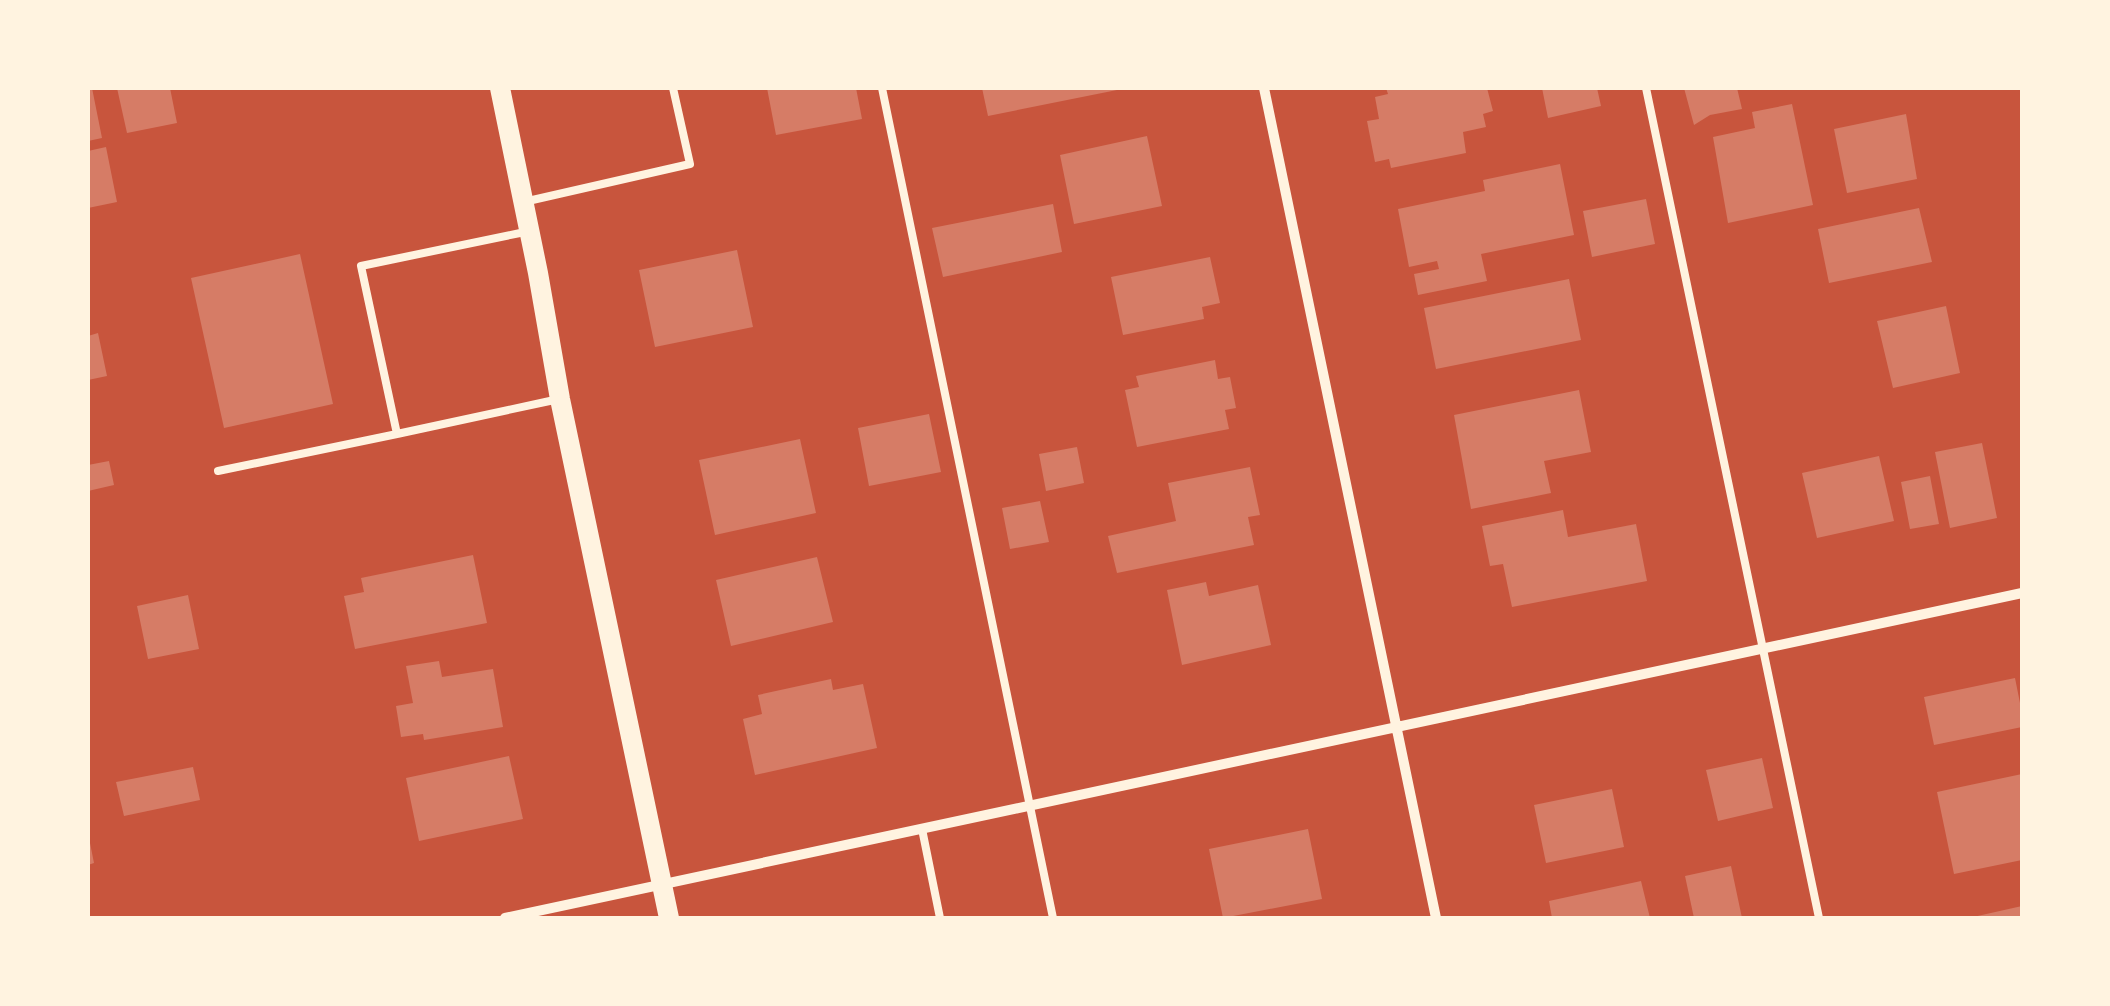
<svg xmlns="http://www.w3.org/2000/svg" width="2110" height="1006" font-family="'IBM Plex Sans',sans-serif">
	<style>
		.building { fill: #d67c66 }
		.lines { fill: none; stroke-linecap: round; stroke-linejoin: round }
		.service { stroke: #fff3e0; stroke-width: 8 }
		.minor { stroke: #fff3e0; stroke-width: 10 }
		.secondary { stroke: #fff3e0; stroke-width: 20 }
	</style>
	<rect width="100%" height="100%" fill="#c8553d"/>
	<path class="building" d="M88,88H92L102,138L88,141Z
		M117,88H170L177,123L127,133Z
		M767,88H856L862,119L776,135Z
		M982,88H1121L1122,89L988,116Z
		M1386,88H1487L1493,111L1483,114L1486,127L1463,132L1466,153L1391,168L1389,159L1375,162L1367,121L1379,119L1375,97L1388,94Z
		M1542,88H1597L1601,106L1548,118Z
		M1684,88H1737L1742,109L1710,115L1694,125Z
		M1792,104L1813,205L1728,223L1713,137L1755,128L1752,112Z
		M1906,114L1917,179L1847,193L1834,129Z
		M1147,136L1162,206L1074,224L1060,155Z
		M106,147L117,202L88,208V151Z
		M1560,164L1574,235L1481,254L1487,281L1418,295L1414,274L1439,269L1437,261L1409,267L1398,209L1485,191L1483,180Z
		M1646,199L1655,244L1592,257L1583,211Z
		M1053,204L1062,252L943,277L932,228Z
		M1919,208L1932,262L1829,283L1818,229Z
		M737,250L753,327L655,347L639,270Z
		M300,254L333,404L224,428L191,278Z
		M1210,257L1220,303L1202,307L1204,319L1123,335L1111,277Z
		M1569,279L1581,340L1436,369L1424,308Z
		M1946,306L1960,373L1893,388L1877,321Z
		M98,333L107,376L88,380V336Z
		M1215,360L1218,379L1230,377L1236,408L1225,410L1229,429L1137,447L1125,390L1139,387L1136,376Z
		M1579,390L1591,452L1544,461L1551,493L1471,509L1454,415Z
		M929,414L941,472L869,486L858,428Z
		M800,439L816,513L715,535L699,460Z
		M1982,443L1997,518L1950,528L1935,452Z
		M1077,447L1084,483L1046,491L1039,454Z
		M1879,456L1894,521L1817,538L1802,473Z
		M109,461L114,485L88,491V465Z
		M1250,467L1260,515L1248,517L1254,545L1117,573L1108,536L1176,521L1168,483Z
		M1930,476L1939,524L1910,529L1901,482Z
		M1040,501L1049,542L1010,549L1002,508Z
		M1563,510L1568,537L1636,524L1647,581L1512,607L1503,564L1490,566L1482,526Z
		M473,555L487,623L355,649L344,596L364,592L361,578Z
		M817,557L833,622L731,646L716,580Z
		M1206,582L1209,596L1258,585L1271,645L1182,665L1167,590Z
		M188,595L199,649L148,659L137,606Z
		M439,661L442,677L493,669L503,727L424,740L423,734L401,737L396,706L413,703L406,666Z
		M2015,678L2022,713V727L1934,745L1924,697Z
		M831,679L833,690L863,684L877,748L755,775L743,719L762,714L758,695Z
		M509,756L523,819L419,841L406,778Z
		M1762,758L1773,808L1718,821L1706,770Z
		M193,767L200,800L124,816L116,782Z
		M2022,774V860L1954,874L1937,792Z
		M1612,789L1624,847L1546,863L1534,805Z
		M1308,829L1322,899L1223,918L1209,849Z
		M89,838L94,863L88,865V839Z
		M1731,866L1742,918H1694L1685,876Z
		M1641,881L1650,918H1552L1549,901Z
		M2022,906V918H1973V917Z"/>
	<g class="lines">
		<path class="service" d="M882,88L1053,918
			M1646,88L1819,918
			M528,201L690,164L673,88
			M397,434L559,399
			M218,471L397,434L361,266L525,232
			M922,829L940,918"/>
		<path class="minor" d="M1264,88L1436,918
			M505,918L2022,593"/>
		<path class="secondary" d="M500,88L538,273L560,399L669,918"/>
	</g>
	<rect width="2110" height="1006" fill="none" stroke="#fff3e0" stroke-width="180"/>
</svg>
